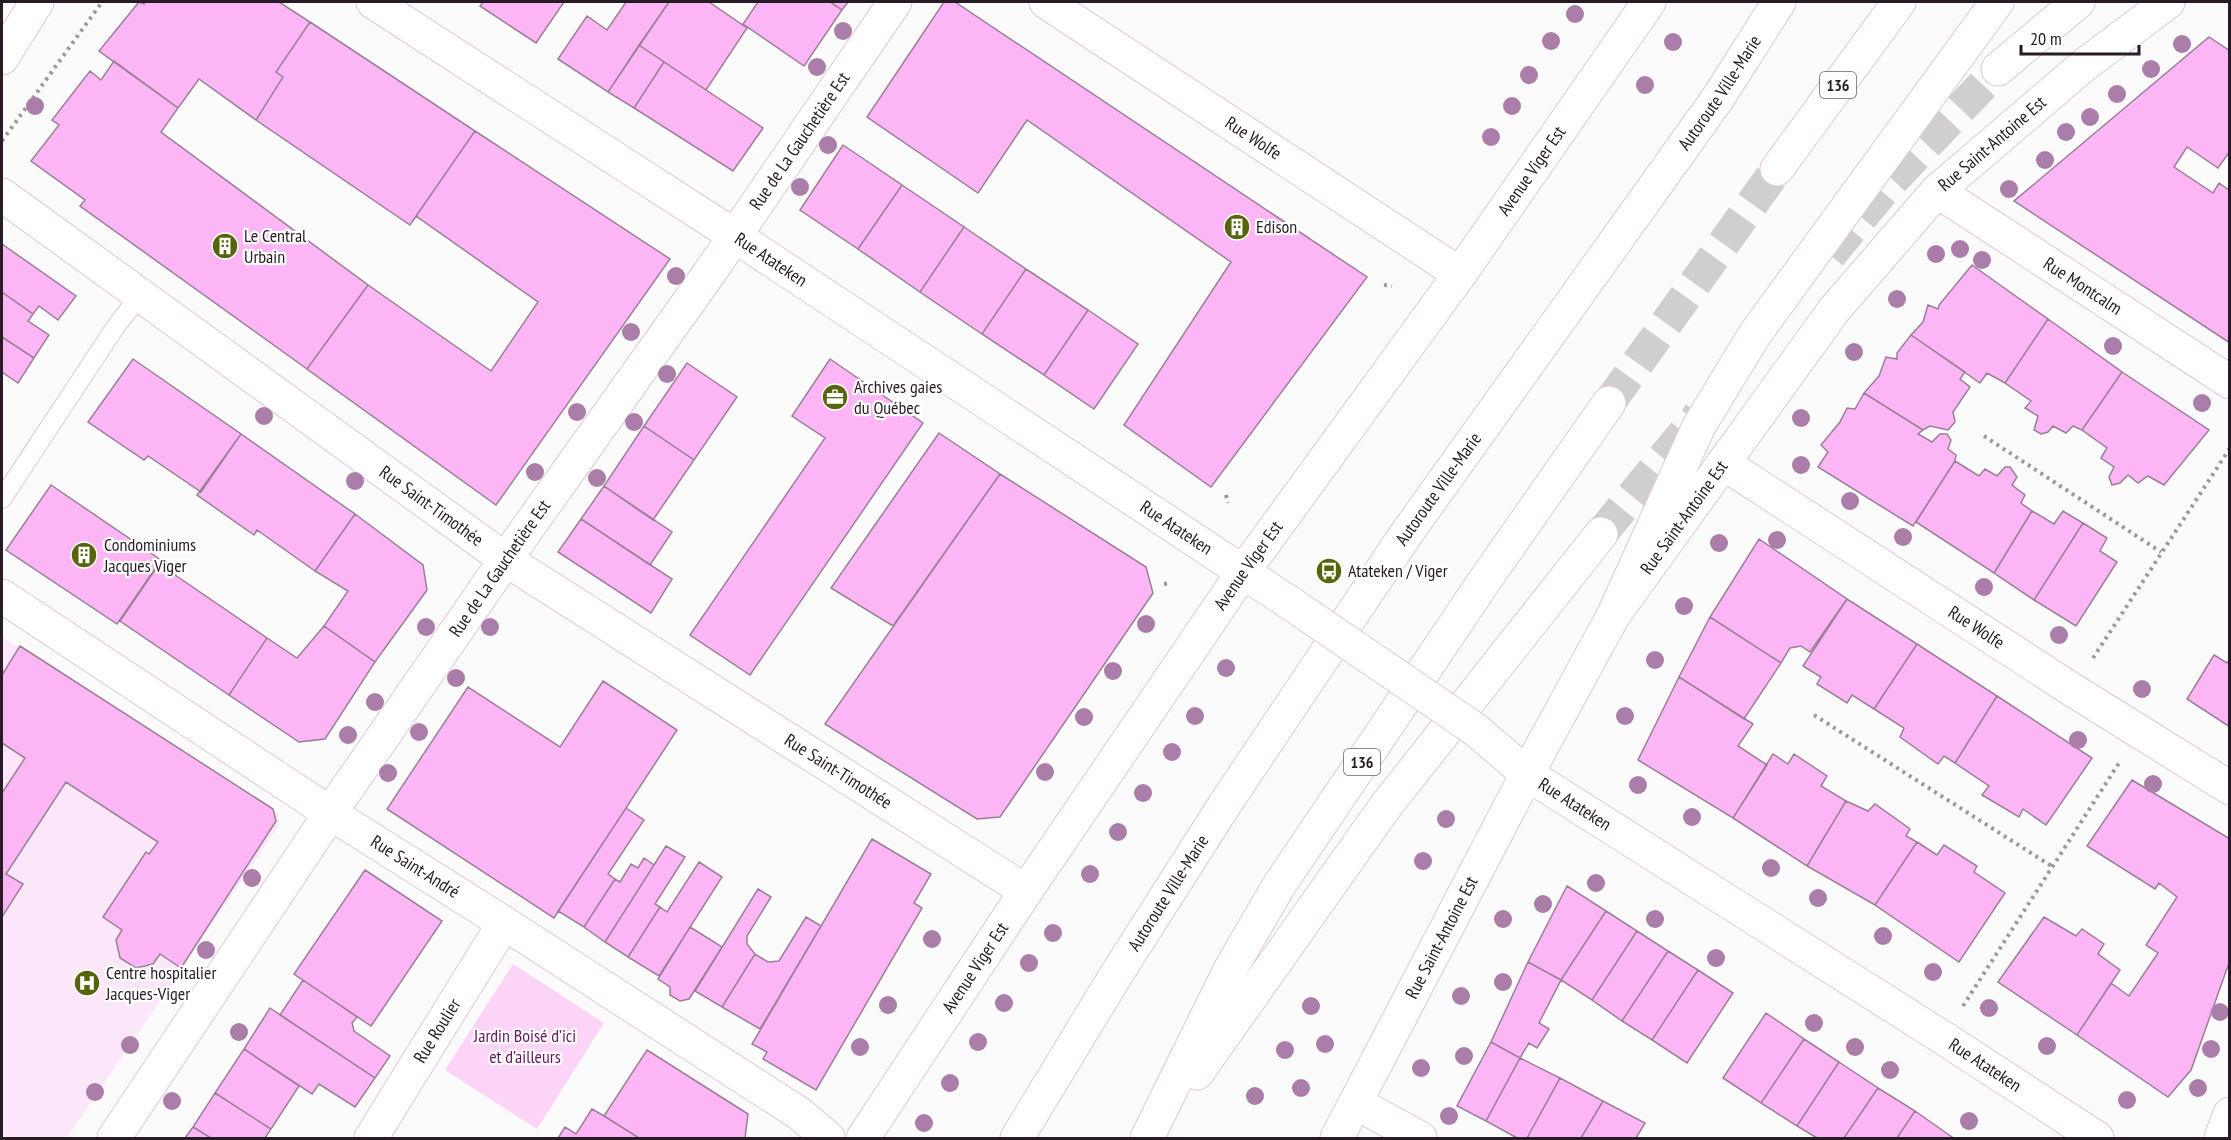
<svg xmlns="http://www.w3.org/2000/svg" width="2231" height="1140" font-family="'PT Sans Narrow',sans-serif">
	<style>
		.built { fill: #fce7fa }
		.green { fill: #fcd4f8 }
		.building { fill: #fcb6f6; stroke: #9a7f97; stroke-width: 1.5 }
		.lines { fill: none; stroke-linecap: round; stroke-linejoin: round }
		.trunk-tunnel { stroke: #d1ced0; stroke-width: 33; stroke-dasharray: 33 16; stroke-linecap: butt }
		.service-casing { stroke: #e2c5de; stroke-width: 20 }
		.minor-casing { stroke: #e2c5de; stroke-width: 35 }
		.secondary-casing { stroke: #e2c5de; stroke-width: 35 }
		.trunk-casing { stroke: #e2c5de; stroke-width: 35 }
		.path { stroke: #9d989c; stroke-width: 4; stroke-dasharray: 3 4.5; stroke-linecap: butt }
		.service { stroke: #fff; stroke-width: 18 }
		.minor { stroke: #fff; stroke-width: 33 }
		.secondary { stroke: #fff; stroke-width: 33 }
		.trunk { stroke: #fff; stroke-width: 33 }
		.minor-bridge-casing { stroke: #e2c5de; stroke-width: 35; stroke-linecap: butt }
		.minor-bridge { stroke: #fff; stroke-width: 33 }
		.tree { fill: #aa7ea8 }
		.labels { text-anchor: middle; stroke-width: 4.5; stroke-linejoin: round; paint-order: stroke }
		.shield { fill: #fff; stroke: #686067; stroke-width: 1.5 }
		.shield-label { font-size: 16px; font-weight: bold; fill: #271c26 }
		.street-label { font-size: 18px; fill: #271c26; stroke: #fff }
		.poi-label { font-size: 18px; fill: #271c26; stroke: #fff; text-anchor: start }
		.park-label { font-size: 18px; fill: #671865; stroke: #fff }
	</style>
	<rect width="100%" height="100%" fill="#fbfbfb"/>
	<path class="built" d="M2,637L278,813V827L67,1138H2Z"/>
	<path class="green" d="M513,964L604,1023L537,1129L445,1070Z"/>
	<path class="building" d="M139,2L144,4L145,2H279L310,22L276,72L283,77L256,120L199,79L178,108L99,51Z
		M483,2H564L536,43L480,6Z
		M626,2H669L608,92L558,59L587,16L607,30Z
		M669,2H709L747,28L706,90L639,45Z
		M758,2H830L842,10L804,66L743,24Z
		M830,2H848L842,10Z
		M944,2H955L1367,277L1211,487L1124,425L1231,262L1027,120L978,193L867,117Z
		M310,22L475,131L410,225L256,120L283,77L276,72Z
		M2209,37L2230,51V151L2218,168L2187,147L2174,167L2213,193L2219,183L2230,191V343L2014,201Z
		M639,45L664,62L634,108L608,92Z
		M114,61L178,108L161,132L368,285L307,369L80,206L85,200L31,161L59,125L52,120L90,71L101,80Z
		M664,62L763,128L733,171L634,108Z
		M475,131L670,259L496,505L307,369L368,285L491,371L538,302L416,216Z
		M843,145L902,185L858,249L800,210Z
		M902,185L964,227L920,292L858,249Z
		M964,227L1026,269L982,334L920,292Z
		M2,244L76,296L58,320L39,306L33,314L2,292Z
		M1972,265L2048,319L2005,383L1987,373L1980,383L1911,335L1923,322L1928,305L1938,309L1939,305Z
		M1026,269L1088,310L1044,375L982,334Z
		M2,292L33,314L28,321L49,335L34,358L2,337Z
		M1088,310L1138,344L1094,409L1044,375Z
		M2048,319L2122,372L2082,430L2073,426L2066,433L2053,426L2048,432L2041,434L2034,430L2038,416L2025,408L2031,401L2005,383Z
		M1911,335L1965,372L1960,379L1970,387L1953,412L1955,422L1948,430L1930,426L1923,430L1864,393L1879,376L1886,357L1897,359V353Z
		M2,337L34,358L18,383L2,372Z
		M133,359L241,434L201,492L148,456L144,460L88,422Z
		M830,359L923,423L750,675L690,635L825,438L792,416Z
		M687,363L737,397L694,460L644,426Z
		M2122,372L2209,430L2164,485L2148,476L2138,483L2128,475L2120,483L2112,485L2109,477L2114,467L2101,458L2107,448L2082,430Z
		M1864,393L1923,430L1918,434L1932,442L1940,434H1947L1951,440L1948,449L1956,455L1955,461L1913,526L1818,467L1828,452L1821,445L1840,422L1847,408L1855,409Z
		M644,426L694,460L653,520L604,486Z
		M939,433L1000,474L893,626L831,588Z
		M241,434L355,514L315,571L257,530L254,535L197,495Z
		M1955,461L1979,476L1985,469L1997,476L2005,467H2010L2017,477L2012,485L2025,495L2021,503L2032,511L1994,573L1916,522Z
		M1000,474L1146,567L1153,593L1000,817L977,819L825,724Z
		M51,485L161,560L117,624L6,550Z
		M604,486L672,532L650,565L581,519Z
		M2032,511L2054,524L2063,511L2083,523L2034,600L1994,573Z
		M355,514L423,565L427,590L375,662L324,626L348,591L315,571Z
		M581,519L672,579L651,613L558,552Z
		M2083,523L2107,538L2100,551L2117,562L2076,626L2034,600Z
		M1759,539L1847,599L1810,652L1801,646L1790,648L1781,663L1710,617Z
		M159,564L267,638L229,695L120,621Z
		M1847,599L1917,644L1874,709L1852,695L1847,703L1817,684L1821,677L1803,666Z
		M1710,617L1781,663L1744,719L1679,677Z
		M324,626L375,662L325,739L299,742L229,695L267,638L297,658Z
		M1917,644L1997,696L1955,763L1944,756L1938,764L1900,737L1904,728L1874,709Z
		M20,646L273,809L276,821L181,968L160,954L153,964L136,968L120,958L116,940L122,930L103,917L146,852L149,854L158,842L66,782L6,874L23,884L2,917V793L25,758L2,743V675Z
		M2214,655L2227,663L2230,659V727L2187,699Z
		M1679,677L1753,724L1738,746L1767,765L1733,818L1638,760Z
		M603,681L677,730L554,918L387,809L468,687L560,747Z
		M1997,696L2092,758L2046,825L2023,809L2019,817L1982,795L1989,786L1955,763Z
		M1773,754L1788,764L1794,754L1827,776L1821,786L1846,801L1807,866L1733,818Z
		M2132,780L2230,839V960L2191,1070L2168,1097L2077,1035L2111,983L2129,996L2158,953L2146,945L2177,897L2159,883L2155,889L2087,846Z
		M1846,801L1868,811L1875,804L1910,829L1906,836L1917,842L1875,905L1807,866Z
		M626,808L644,820L608,874L615,879L584,927L558,911Z
		M872,839L931,874L914,903L922,908L816,1090L763,1059L767,1052L752,1044Z
		M1917,842L1937,855L1944,845L1977,866L1974,872L2005,893L1959,962L1875,905Z
		M666,846L685,857L655,904L660,907L628,957L605,942Z
		M644,858L654,865L605,942L584,927L615,879L620,882L631,864L638,868Z
		M699,862L722,877L659,976L628,957L660,907L667,912Z
		M365,870L442,921L371,1026L294,974Z
		M1567,886L1606,911L1561,980L1528,962Z
		M758,889L771,897L747,936V944L755,954L722,1007L695,991Z
		M1606,911L1637,931L1592,1000L1561,980Z
		M806,917L821,926L760,1029L722,1007L755,954L768,962L779,961Z
		M2044,917L2076,936L2082,929L2104,944L2098,954L2120,970L2077,1035L1998,982Z
		M690,927L722,947L689,999L680,1001L670,995V987L658,979Z
		M1637,931L1668,951L1622,1021L1592,1000Z
		M1668,951L1698,970L1652,1040L1622,1021Z
		M1528,962L1561,980L1539,1023L1549,1029L1537,1048L1529,1043L1520,1058L1491,1042Z
		M1698,970L1733,993L1687,1063L1652,1040Z
		M303,980L357,1017L352,1023L354,1031L390,1056L375,1078L280,1015Z
		M270,1008L375,1078L355,1107L319,1084L312,1094L244,1049Z
		M1766,1013L1804,1039L1761,1103L1723,1078Z
		M1804,1039L1839,1062L1797,1126L1761,1103Z
		M1491,1042L1520,1058L1486,1121L1457,1106Z
		M244,1049L299,1086L271,1129L215,1093Z
		M647,1050L748,1114L745,1138H639L604,1116Z
		M1520,1058L1560,1078L1527,1138H1517L1486,1121Z
		M1839,1062L1878,1088L1844,1138H1817L1797,1126Z
		M1560,1078L1603,1101L1581,1138H1527Z
		M1878,1088L1915,1111L1897,1138H1844Z
		M215,1093L271,1129L265,1138H211L193,1127Z
		M1603,1101L1645,1123L1636,1138H1581Z
		M592,1109L604,1116L639,1138H558L565,1127L576,1134Z
		M1915,1111L1952,1137L1951,1138H1897Z
		M193,1127L211,1138H185Z"/>
	<g class="lines">
		<path class="trunk-tunnel" d="M1830,255L1888,185L1998,69
			M1609,403L1777,169
			M1601,534L1699,415"/>
		<defs>
			<path id="service" d="M2,499L116,326L139,297"/>
			<g id="minor">
				<path id="s1" d="M373,2L735,236L1290,603"/>
				<path id="s2" d="M1046,2L1460,274"/>
				<path id="s3" d="M1937,191L2230,382"/>
				<path id="s4" d="M2,195L506,560L1026,891"/>
				<path id="s5" d="M1723,463L2071,689L2230,788"/>
				<path id="s6" d="M2,596L330,813L504,923L800,1114L828,1138"/>
				<path id="s7" d="M1476,730L1527,774L1945,1039L2097,1138"/>
				<path d="M1356,1103L1420,1138"/>
				<path id="s8" d="M114,1138L344,793L522,536L710,272L895,2"/>
				<path id="s9" d="M371,1138L504,923"/>
				<path d="M2221,1138L2230,1114"/>
			</g>
			<g id="secondary">
				<path d="M2,58L37,2"/>
				<path id="s10" d="M863,1138L1026,891L1243,572L1460,274L1649,2"/>
				<path id="s11" d="M1337,1138L1527,774L1613,616L1834,310L1937,191L2083,66L2168,2"/>
			</g>
			<g id="trunk">
				<path d="M1998,69L2078,2"/>
				<path d="M1777,169L1899,2"/>
				<path d="M1613,616L1699,426L1755,334L1997,2"/>
				<path d="M1197,1073L1385,807L1601,534"/>
				<path id="s12" d="M1017,1138L1116,975L1225,804L1404,537L1718,98L1779,2"/>
				<path d="M1147,1138L1231,968L1278,887L1485,580L1609,403"/>
			</g>
		</defs>
		<use href="#service" class="service-casing"/>
		<use href="#minor" class="minor-casing"/>
		<use href="#secondary" class="secondary-casing"/>
		<use href="#trunk" class="trunk-casing"/>
		<path class="path" d="M2,141L102,2
			M1384,285L1392,286
			M1984,436L2161,552
			M1226,495L1228,503
			M1164,584L1171,583
			M2093,658L2230,448
			M1814,715L2053,867
			M1963,1006L2119,763"/>
		<use href="#service" class="service"/>
		<use href="#minor" class="minor"/>
		<use href="#secondary" class="secondary"/>
		<use href="#trunk" class="trunk"/>
		<defs>
			<path id="minor-bridge" d="M1290,603L1476,730"/>
		</defs>
		<use href="#minor-bridge" class="minor-bridge-casing"/>
		<use href="#minor-bridge" class="minor-bridge"/>
	</g>
	<g class="tree">
		<circle cx="1575" cy="14" r="9"/>
		<circle cx="843" cy="31" r="9"/>
		<circle cx="1551" cy="41" r="9"/>
		<circle cx="1673" cy="42" r="9"/>
		<circle cx="2182" cy="44" r="9"/>
		<circle cx="817" cy="67" r="9"/>
		<circle cx="2151" cy="69" r="9"/>
		<circle cx="1529" cy="75" r="9"/>
		<circle cx="1645" cy="85" r="9"/>
		<circle cx="2117" cy="94" r="9"/>
		<circle cx="35" cy="106" r="9"/>
		<circle cx="1512" cy="106" r="9"/>
		<circle cx="2090" cy="117" r="9"/>
		<circle cx="2066" cy="132" r="9"/>
		<circle cx="1491" cy="137" r="9"/>
		<circle cx="828" cy="145" r="9"/>
		<circle cx="2045" cy="160" r="9"/>
		<circle cx="800" cy="187" r="9"/>
		<circle cx="2009" cy="189" r="9"/>
		<circle cx="1960" cy="249" r="9"/>
		<circle cx="1936" cy="254" r="9"/>
		<circle cx="1982" cy="260" r="9"/>
		<circle cx="676" cy="276" r="9"/>
		<circle cx="1897" cy="299" r="9"/>
		<circle cx="631" cy="332" r="9"/>
		<circle cx="2113" cy="346" r="9"/>
		<circle cx="1854" cy="352" r="9"/>
		<circle cx="667" cy="374" r="9"/>
		<circle cx="2202" cy="403" r="9"/>
		<circle cx="577" cy="412" r="9"/>
		<circle cx="264" cy="416" r="9"/>
		<circle cx="1801" cy="418" r="9"/>
		<circle cx="634" cy="422" r="9"/>
		<circle cx="1801" cy="465" r="9"/>
		<circle cx="535" cy="472" r="9"/>
		<circle cx="597" cy="478" r="9"/>
		<circle cx="355" cy="481" r="9"/>
		<circle cx="1850" cy="501" r="9"/>
		<circle cx="1903" cy="537" r="9"/>
		<circle cx="1777" cy="540" r="9"/>
		<circle cx="1719" cy="543" r="9"/>
		<circle cx="1984" cy="587" r="9"/>
		<circle cx="1684" cy="606" r="9"/>
		<circle cx="1146" cy="624" r="9"/>
		<circle cx="426" cy="627" r="9"/>
		<circle cx="490" cy="627" r="9"/>
		<circle cx="2059" cy="635" r="9"/>
		<circle cx="1655" cy="660" r="9"/>
		<circle cx="1226" cy="668" r="9"/>
		<circle cx="1113" cy="671" r="9"/>
		<circle cx="456" cy="678" r="9"/>
		<circle cx="2142" cy="689" r="9"/>
		<circle cx="375" cy="702" r="9"/>
		<circle cx="1195" cy="716" r="9"/>
		<circle cx="1625" cy="716" r="9"/>
		<circle cx="1084" cy="717" r="9"/>
		<circle cx="419" cy="732" r="9"/>
		<circle cx="348" cy="735" r="9"/>
		<circle cx="2078" cy="740" r="9"/>
		<circle cx="1172" cy="752" r="9"/>
		<circle cx="1045" cy="772" r="9"/>
		<circle cx="388" cy="773" r="9"/>
		<circle cx="2153" cy="784" r="9"/>
		<circle cx="1638" cy="785" r="9"/>
		<circle cx="1143" cy="793" r="9"/>
		<circle cx="1692" cy="817" r="9"/>
		<circle cx="1446" cy="819" r="9"/>
		<circle cx="1118" cy="832" r="9"/>
		<circle cx="1423" cy="861" r="9"/>
		<circle cx="1771" cy="868" r="9"/>
		<circle cx="1090" cy="874" r="9"/>
		<circle cx="252" cy="878" r="9"/>
		<circle cx="1596" cy="883" r="9"/>
		<circle cx="1818" cy="898" r="9"/>
		<circle cx="1543" cy="904" r="9"/>
		<circle cx="1503" cy="919" r="9"/>
		<circle cx="1655" cy="919" r="9"/>
		<circle cx="1053" cy="933" r="9"/>
		<circle cx="1883" cy="936" r="9"/>
		<circle cx="932" cy="939" r="9"/>
		<circle cx="206" cy="950" r="9"/>
		<circle cx="1716" cy="958" r="9"/>
		<circle cx="1029" cy="963" r="9"/>
		<circle cx="1933" cy="972" r="9"/>
		<circle cx="1503" cy="982" r="9"/>
		<circle cx="1461" cy="996" r="9"/>
		<circle cx="1004" cy="1003" r="9"/>
		<circle cx="888" cy="1005" r="9"/>
		<circle cx="1311" cy="1006" r="9"/>
		<circle cx="1989" cy="1008" r="9"/>
		<circle cx="2220" cy="1012" r="9"/>
		<circle cx="1814" cy="1023" r="9"/>
		<circle cx="239" cy="1032" r="9"/>
		<circle cx="978" cy="1042" r="9"/>
		<circle cx="1325" cy="1044" r="9"/>
		<circle cx="130" cy="1045" r="9"/>
		<circle cx="2047" cy="1046" r="9"/>
		<circle cx="860" cy="1047" r="9"/>
		<circle cx="1855" cy="1047" r="9"/>
		<circle cx="2211" cy="1049" r="9"/>
		<circle cx="1285" cy="1050" r="9"/>
		<circle cx="1464" cy="1056" r="9"/>
		<circle cx="1421" cy="1068" r="9"/>
		<circle cx="1890" cy="1070" r="9"/>
		<circle cx="950" cy="1083" r="9"/>
		<circle cx="1301" cy="1088" r="9"/>
		<circle cx="2198" cy="1088" r="9"/>
		<circle cx="95" cy="1092" r="9"/>
		<circle cx="1255" cy="1096" r="9"/>
		<circle cx="2127" cy="1100" r="9"/>
		<circle cx="172" cy="1101" r="9"/>
		<circle cx="1449" cy="1116" r="9"/>
		<circle cx="1969" cy="1121" r="9"/>
		<circle cx="924" cy="1123" r="9"/>
	</g>
	<defs>
		<symbol id="building-disc" viewBox="-11 -11 22 22"><circle r="9.5" fill="#56650b" stroke="#fff"/><path d="M-4-6H4V6H1V3H-1V6H-4ZM-2.5-4.3h1.7v1.8h-1.7ZM.8-4.3h1.7v1.8H.8ZM-2.5-1h1.7V.8h-1.7ZM.8-1h1.7V.8H.8Z" fill="#fff"/></symbol>
		<symbol id="office-disc" viewBox="-11 -11 22 22"><circle r="9.5" fill="#56650b" stroke="#fff"/><path d="M-6-3h4V-5.5h4V-3h4V5H-6ZM-1-4.5V-3h2v-1.5ZM-6 0V1H6V0Z" fill="#fff"/></symbol>
		<symbol id="bus-disc" viewBox="-11 -11 22 22"><circle r="9.5" fill="#56650b" stroke="#fff"/><path d="M-5-6H5V4H4V6H2V4H-2V6H-4V4H-5ZM-3.5-4V0h7V-4ZM-3.5 1.2v1.5H-2V1.2ZM2 1.2v1.5H3.5V1.2Z" fill="#fff"/></symbol>
		<symbol id="hospital-disc" viewBox="-11 -11 22 22"><circle r="9.5" fill="#56650b" stroke="#fff"/><path d="M-5-5h3v3.5h4V-5h3V5h-3V1.5h-4V5h-3Z" fill="#fff"/></symbol>
	</defs>
	<g fill-rule="evenodd">
		<use href="#building-disc" x="1222" y="212" width="30" height="30"/>
		<use href="#building-disc" x="210" y="231" width="30" height="30"/>
		<use href="#office-disc" x="820" y="382" width="30" height="30"/>
		<use href="#building-disc" x="69" y="540" width="30" height="30"/>
		<use href="#bus-disc" x="1314" y="556" width="30" height="30"/>
		<use href="#hospital-disc" x="72" y="968" width="30" height="30"/>
	</g>
	<g class="labels">
		<g class="shield">
			<rect x="1820" y="72" width="36" height="26" rx="4.5"/>
			<rect x="1344" y="749" width="36" height="26" rx="4.5"/>
		</g>
		<g class="shield-label">
			<text x="1838" y="91">136</text>
			<text x="1362" y="768">136</text>
		</g>
		<g class="street-label">
			<text dy="6" stroke="none"><textPath href="#s12" startOffset="1260">Autoroute Ville-Marie</textPath></text>
			<text dy="6" stroke="none"><textPath href="#s2" startOffset="248">Rue Wolfe</textPath></text>
			<text dy="6" stroke="none"><textPath href="#s8" startOffset="1210">Rue de La Gauchetière Est</textPath></text>
			<text dy="6" stroke="none"><textPath href="#s11" startOffset="1198">Rue Saint-Antoine Est</textPath></text>
			<text dy="6" stroke="none"><textPath href="#s10" startOffset="1176">Avenue Viger Est</textPath></text>
			<text dy="6" stroke="none"><textPath href="#s1" startOffset="474">Rue Atateken</textPath></text>
			<text dy="6" stroke="none"><textPath href="#s3" startOffset="174">Rue Montcalm</textPath></text>
			<text dy="6" stroke="none"><textPath href="#s12" startOffset="774">Autoroute Ville-Marie</textPath></text>
			<text dy="6" stroke="none"><textPath href="#s4" startOffset="530">Rue Saint-Timothée</textPath></text>
			<text dy="6" stroke="none"><textPath href="#s11" startOffset="712">Rue Saint-Antoine Est</textPath></text>
			<text dy="6" stroke="none"><textPath href="#s1" startOffset="960">Rue Atateken</textPath></text>
			<text dy="6" stroke="none"><textPath href="#s10" startOffset="690">Avenue Viger Est</textPath></text>
			<text dy="6" stroke="none"><textPath href="#s8" startOffset="688">Rue de La Gauchetière Est</textPath></text>
			<text dy="6" stroke="none"><textPath href="#s5" startOffset="302">Rue Wolfe</textPath></text>
			<text dy="6" stroke="none"><textPath href="#s4" startOffset="1016">Rue Saint-Timothée</textPath></text>
			<text dy="6" stroke="none"><textPath href="#s7" startOffset="124">Rue Atateken</textPath></text>
			<text dy="6" stroke="none"><textPath href="#s6" startOffset="494">Rue Saint-André</textPath></text>
			<text dy="6" stroke="none"><textPath href="#s12" startOffset="288">Autoroute Ville-Marie</textPath></text>
			<text dy="6" stroke="none"><textPath href="#s11" startOffset="226">Rue Saint-Antoine Est</textPath></text>
			<text dy="6" stroke="none"><textPath href="#s10" startOffset="204">Avenue Viger Est</textPath></text>
			<text dy="6" stroke="none"><textPath href="#s9" startOffset="126">Rue Roulier</textPath></text>
			<text dy="6" stroke="none"><textPath href="#s7" startOffset="610">Rue Atateken</textPath></text>
		</g>
		<g class="poi-label">
			<text x="1256" y="233">Edison</text>
			<text x="244" y="242">Le Central<tspan x="244" dy="21">Urbain</tspan></text>
			<text x="854" y="393">Archives gaies<tspan x="854" dy="21">du Québec</tspan></text>
			<text x="104" y="551">Condominiums<tspan x="104" dy="21">Jacques Viger</tspan></text>
			<text x="1348" y="577">Atateken / Viger</text>
			<text x="106" y="979">Centre hospitalier<tspan x="106" dy="21">Jacques-Viger</tspan></text>
		</g>
		<g class="park-label">
			<text x="525" y="1042">Jardin Boisé d’ici<tspan x="525" dy="21">et d’ailleurs</tspan></text>
		</g>
	</g>
	<rect width="2231" height="1140" fill="none" stroke="#271c26" stroke-width="6"/>
	<path d="M2021 45v9h118v-9" fill="none" stroke="#271c26" stroke-width="3"/>
	<text x="2030" y="45" font-size="18" fill="#271c26" stroke="#ffffff" stroke-width="4.5" paint-order="stroke">20 m</text>
</svg>
